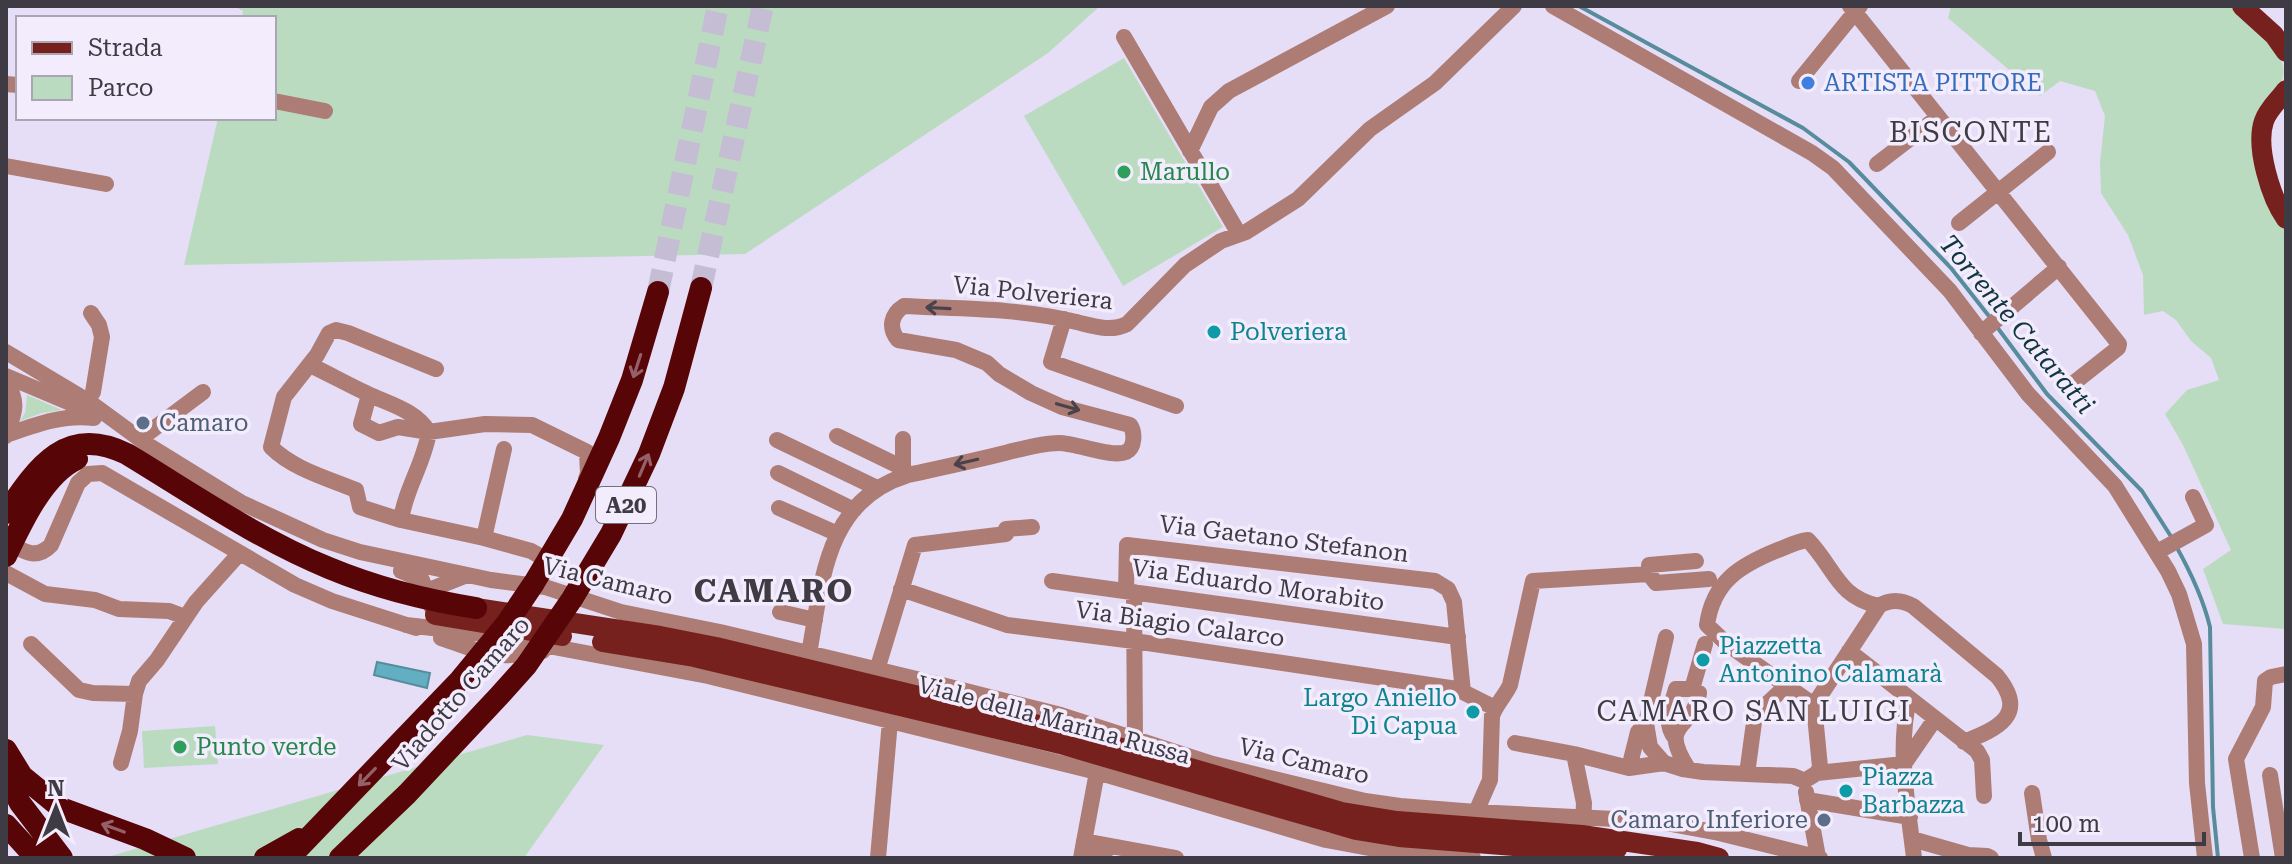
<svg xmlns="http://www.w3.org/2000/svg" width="2292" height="864" font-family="'Roboto Serif',serif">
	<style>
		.green { fill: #bbdbc1 }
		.water { fill: #62afc1; stroke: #578c9c; stroke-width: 2 }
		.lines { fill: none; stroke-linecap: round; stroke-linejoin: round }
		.stream { stroke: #578c9c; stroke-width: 4 }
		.highway-tunnel { stroke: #c4bdd3; stroke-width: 22; stroke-dasharray: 22 11; stroke-linecap: butt }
		.minor { stroke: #ad7c75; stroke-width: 16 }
		.major { stroke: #76211d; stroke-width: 20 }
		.highway { stroke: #570507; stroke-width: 22 }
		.oneway { stroke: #49424a }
		.oneway2 { stroke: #956169 }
		.shop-dot { fill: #3f7fe0; stroke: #f2ecfc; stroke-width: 3 }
		.leisure-dot { fill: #2e9e5b; stroke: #f2ecfc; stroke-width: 3 }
		.culture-dot { fill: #0f9aa8; stroke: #f2ecfc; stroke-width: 3 }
		.service-dot { fill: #5c6f8a; stroke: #f2ecfc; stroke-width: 3 }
		.labels { text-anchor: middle; stroke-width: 7; stroke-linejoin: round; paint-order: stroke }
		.shield { fill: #f2ecfc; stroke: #74707c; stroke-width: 2 }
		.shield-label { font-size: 22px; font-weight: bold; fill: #3e3b45 }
		.shop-label { font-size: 24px; fill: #366cbe; stroke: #f2ecfc; text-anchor: start }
		.leisure-label { font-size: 24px; fill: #27864d; stroke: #f2ecfc; text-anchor: start }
		.street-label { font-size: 24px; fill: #3e3b45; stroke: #f2ecfc }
		.culture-label { font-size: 24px; fill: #0d838f; stroke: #f2ecfc; text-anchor: start }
		.service-label { font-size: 24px; fill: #4e5e75; stroke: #f2ecfc; text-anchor: start }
		.water-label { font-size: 26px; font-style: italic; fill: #10353e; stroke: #f2ecfc }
		.quarter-label { font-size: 28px; letter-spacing: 2px; fill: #3e3b45; stroke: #f2ecfc }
		.district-label { font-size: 32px; font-weight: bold; letter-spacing: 2px; fill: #3e3b45; stroke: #f2ecfc }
	</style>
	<rect width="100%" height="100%" fill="#e6ddf7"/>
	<path class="green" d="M234,6H1100L1048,53L745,254L184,265L218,118H274V18H242L243,11Z
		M1951,6H2234C2251,21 2289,51 2283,77C2280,89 2269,99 2262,109L2286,228V629L2223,624L2203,569L2231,550L2183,445L2165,414L2187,390L2219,380L2211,358L2191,341L2176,320L2163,311L2144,315L2143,275L2128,235L2101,193L2100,162L2105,116L2095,91L2060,81L2040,96L1948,18Z
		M1124,58L1223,227L1123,286L1024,116Z
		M27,395L62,410L42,413L20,421L25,413Z
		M215,726L218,764L144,768L142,731Z
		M527,735L604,745L524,858H104Z"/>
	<path class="water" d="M377,662L430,673L427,688L374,675Z"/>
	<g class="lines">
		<path class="stream" d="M1579,6L1803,128L1849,162L1951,268L1992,320
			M1997,327L2047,394L2142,491L2172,538
			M2176,546C2190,571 2203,598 2210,627L2213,807L2218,858"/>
		<path class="highway-tunnel" d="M701,288L763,6
			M658,292L718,6"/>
		<path class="minor" d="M1553,6L1812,153L1833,168L1950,291L2028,394L2115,486L2168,571L2179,594L2194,644L2197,783L2205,858
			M1850,6L2119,344L2118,348L2075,382
			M1124,37L1239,234
			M1799,81L1860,6
			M6,84L18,85
			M274,101L325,111
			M1190,151L1211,107L1229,91L1387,6
			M1877,164L1938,117
			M6,166L106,184
			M1959,223L2048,152
			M1064,319L1051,362L1176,406
			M1981,333L2059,267
			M6,352L88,401L148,445L242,503L323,540L360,552L491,580L545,587L621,612L720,632L950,687L1061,715L1213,764L1365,801L1400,806L1476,812L1655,821L1719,833L1820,858
			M310,365C329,374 347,384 366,393C390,405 414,409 429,432C424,463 405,490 401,520
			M436,369L348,333L336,330L329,333L317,355L284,397L271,447C293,469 327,478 356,490L360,507L401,520L484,538L531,551L554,564
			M6,376L89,411
			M6,382C20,403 14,414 6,436
			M369,395L361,424L379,433L398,427L429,432L485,424L532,425L587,452L588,473L586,479
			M83,409L93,392L102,337L99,325L91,313
			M6,435C35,425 63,414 94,418
			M837,436L903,468L908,475
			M140,439L203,392
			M903,439V468
			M777,440L877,488
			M778,473L854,510
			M779,508L838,534
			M484,538L504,449
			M6,541C22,551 36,561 51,545L78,483L88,474L102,473L295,585L332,601L416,628
			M2157,552L2206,525L2193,497
			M401,571L422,580L432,608
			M6,573L45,594L95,600L119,609L169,611L185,617
			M1649,574V565L1696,561
			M1052,581L1458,637
			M901,589L1007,625L1134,641L1457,689L1495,708
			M1126,591L1127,545L1435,581L1448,589L1454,602L1463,692
			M1134,592L1135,741
			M419,594L467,575
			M1879,606C1890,599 1902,600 1913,606L1997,676C2029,715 1997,729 1964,742
			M780,612L815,620
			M406,625L485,634L708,676L1097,772L1326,840L1385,851L1473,858
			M441,638C464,645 486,657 511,655C521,655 532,652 543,651
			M31,644L79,690L93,693L135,694
			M1849,651L1977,751L1982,760L1984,796
			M809,654C822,582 825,500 908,475C940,468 973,461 1005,453C1022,449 1041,443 1059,443C1076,443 1113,458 1126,452C1135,448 1135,432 1130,425L1062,407L1031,393L999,374L987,363L956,350L898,340C888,328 891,314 904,306C960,309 1017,308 1072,321C1091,325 1109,333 1127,324L1185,265L1221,241L1246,232L1298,199L1370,129L1435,83L1514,6
			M877,670L915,545L1006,534V529L1032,527
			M1692,689L1705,644
			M1909,699C1897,751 1908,806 1914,858
			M1814,705L1727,644L1707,625C1713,581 1741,565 1778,550C1788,546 1798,541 1808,540C1835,568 1837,597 1879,606
			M1814,705L1879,606
			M1675,738C1663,722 1671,707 1676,689H1692L1699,693C1694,732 1656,719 1689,770
			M1515,743L1574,754L1629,768L1664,763L1683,769L1703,772L1793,776L1805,781
			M1574,754L1584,803L1583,824
			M121,763L130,731L135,694L139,681L157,660L196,602L239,554
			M1664,763L1650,747L1646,723L1666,637
			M1629,768L1638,732L1646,723
			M1817,773L1904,764L1935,719
			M1747,774L1755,715L1785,687
			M2270,775L2283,858
			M1809,778L1817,773L1820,767L1814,705
			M1806,792L1818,857
			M2032,793L2039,840L2044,858
			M1807,800L1910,817
			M1476,812L1490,780L1492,716C1496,704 1505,696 1510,685L1533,581L1649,574L1656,583L1709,579
			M1912,839L1968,855L1987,856L1991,858
			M1084,841L1176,858
			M1082,854L1105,858
			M878,858L890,721
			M1081,858L1097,772
			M2252,858L2236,759L2263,707L2265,681L2271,677L2286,674"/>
		<path class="major" d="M2242,6L2274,35L2286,52
			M2286,90C2279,100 2268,109 2264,121C2255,147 2271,198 2286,219
			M476,608L660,636L716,647L1063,731L1342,812L1397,821L1582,835L1697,852L1719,858
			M435,615L562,636
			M602,642L694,657L1060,744L1356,830L1399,837L1539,848L1581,851L1617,849"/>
		<path class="highway" d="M6,513C38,466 66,424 127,454C193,494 258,539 329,568C377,588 425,600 476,608
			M6,556C21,524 44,474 77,459
			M6,750L22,776L61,808L145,839L185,858
			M6,777L20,803L62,858
			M6,825L36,858
			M265,858L299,839
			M289,858L460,680L507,623L534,583L572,519L609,438L632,380L658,292
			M340,858L407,794L499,696L526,666L572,599L611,534L649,454L674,388L701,288"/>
	</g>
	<defs><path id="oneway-shaft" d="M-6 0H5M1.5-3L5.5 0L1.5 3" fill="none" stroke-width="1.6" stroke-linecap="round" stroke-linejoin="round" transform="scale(2)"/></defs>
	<g class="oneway">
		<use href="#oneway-shaft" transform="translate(938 308) rotate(-177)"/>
		<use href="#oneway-shaft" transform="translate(1068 407) rotate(16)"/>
		<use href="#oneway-shaft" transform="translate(966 462) rotate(167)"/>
	</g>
	<g class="oneway2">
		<use href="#oneway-shaft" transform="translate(637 366) rotate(108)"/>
		<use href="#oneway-shaft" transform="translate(644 465) rotate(-67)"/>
		<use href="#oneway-shaft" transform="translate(367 777) rotate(134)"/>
		<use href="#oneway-shaft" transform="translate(113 828) rotate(-160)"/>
	</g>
	<circle class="shop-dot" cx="1808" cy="83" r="8"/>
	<g class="leisure-dot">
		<circle cx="1124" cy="172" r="8"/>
		<circle cx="180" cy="747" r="8"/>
	</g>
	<g class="culture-dot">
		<circle cx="1214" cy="332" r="8"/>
		<circle cx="1703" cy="660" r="8"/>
		<circle cx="1473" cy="712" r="8"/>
		<circle cx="1846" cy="791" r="8"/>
	</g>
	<g class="service-dot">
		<circle cx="143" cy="423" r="8"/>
		<circle cx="1824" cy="820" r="8"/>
	</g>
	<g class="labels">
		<rect class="shield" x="596" y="487" width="60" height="36" rx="6"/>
		<g class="shield-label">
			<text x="626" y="513">A20</text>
		</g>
		<g class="shop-label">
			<text x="1824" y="91">ARTISTA PITTORE</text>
		</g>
		<g class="leisure-label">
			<text x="1140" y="180">Marullo</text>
			<text x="196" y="755">Punto verde</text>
		</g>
		<g class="street-label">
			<text transform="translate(1033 293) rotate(6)" y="8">Via Polveriera</text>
			<text transform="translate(1284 539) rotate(7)" y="8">Via Gaetano Stefanon</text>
			<text transform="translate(608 581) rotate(14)" y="8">Via Camaro</text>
			<text transform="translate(1258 585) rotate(8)" y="8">Via Eduardo Morabito</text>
			<text transform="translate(1180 624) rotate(8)" y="8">Via Biagio Calarco</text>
			<text transform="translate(461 694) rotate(-49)" y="8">Viadotto Camaro</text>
			<text transform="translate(1054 720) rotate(15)" y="8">Viale della Marina Russa</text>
			<text transform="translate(1304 761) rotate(13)" y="8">Via Camaro</text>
		</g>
		<g class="culture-label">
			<text x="1230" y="340">Polveriera</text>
			<text x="1719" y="654">Piazzetta<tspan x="1719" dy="28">Antonino Calamarà</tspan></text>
			<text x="1457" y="706" text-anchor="end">Largo Aniello<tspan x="1457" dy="28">Di Capua</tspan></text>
			<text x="1862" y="785">Piazza<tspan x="1862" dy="28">Barbazza</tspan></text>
		</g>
		<g class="service-label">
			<text x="159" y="431">Camaro</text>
			<text x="1808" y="828" text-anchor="end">Camaro Inferiore</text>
		</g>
		<g class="water-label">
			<text transform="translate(2017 324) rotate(50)" y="9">Torrente Cataratti</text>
		</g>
		<g class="quarter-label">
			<text x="1971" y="142">BISCONTE</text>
			<text x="1754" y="721">CAMARO SAN LUIGI</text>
		</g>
		<g class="district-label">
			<text x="774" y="602">CAMARO</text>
		</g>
	</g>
	<rect width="2292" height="864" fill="none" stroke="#3e3b45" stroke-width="16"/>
	<rect x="16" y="16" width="260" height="104" fill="#f2ecfc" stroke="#aaa5b3" stroke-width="2"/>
	<rect x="32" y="42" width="40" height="12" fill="#76211d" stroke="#aaa5b3" stroke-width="2"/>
	<text x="88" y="56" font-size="24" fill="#3e3b45">Strada</text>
	<rect x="32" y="76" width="40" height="24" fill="#bbdbc1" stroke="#aaa5b3" stroke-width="2"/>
	<text x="88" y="96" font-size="24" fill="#3e3b45">Parco</text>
	<g transform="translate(56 808)" stroke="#f2ecfc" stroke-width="6" paint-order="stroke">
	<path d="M0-6L14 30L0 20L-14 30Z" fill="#3e3b45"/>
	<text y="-12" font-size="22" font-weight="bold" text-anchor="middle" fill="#3e3b45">N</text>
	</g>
	<path d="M2020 832v12h184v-12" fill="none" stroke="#3e3b45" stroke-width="4"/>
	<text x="2032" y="832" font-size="24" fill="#3e3b45" stroke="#f2ecfc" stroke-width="6" paint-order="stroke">100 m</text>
</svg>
